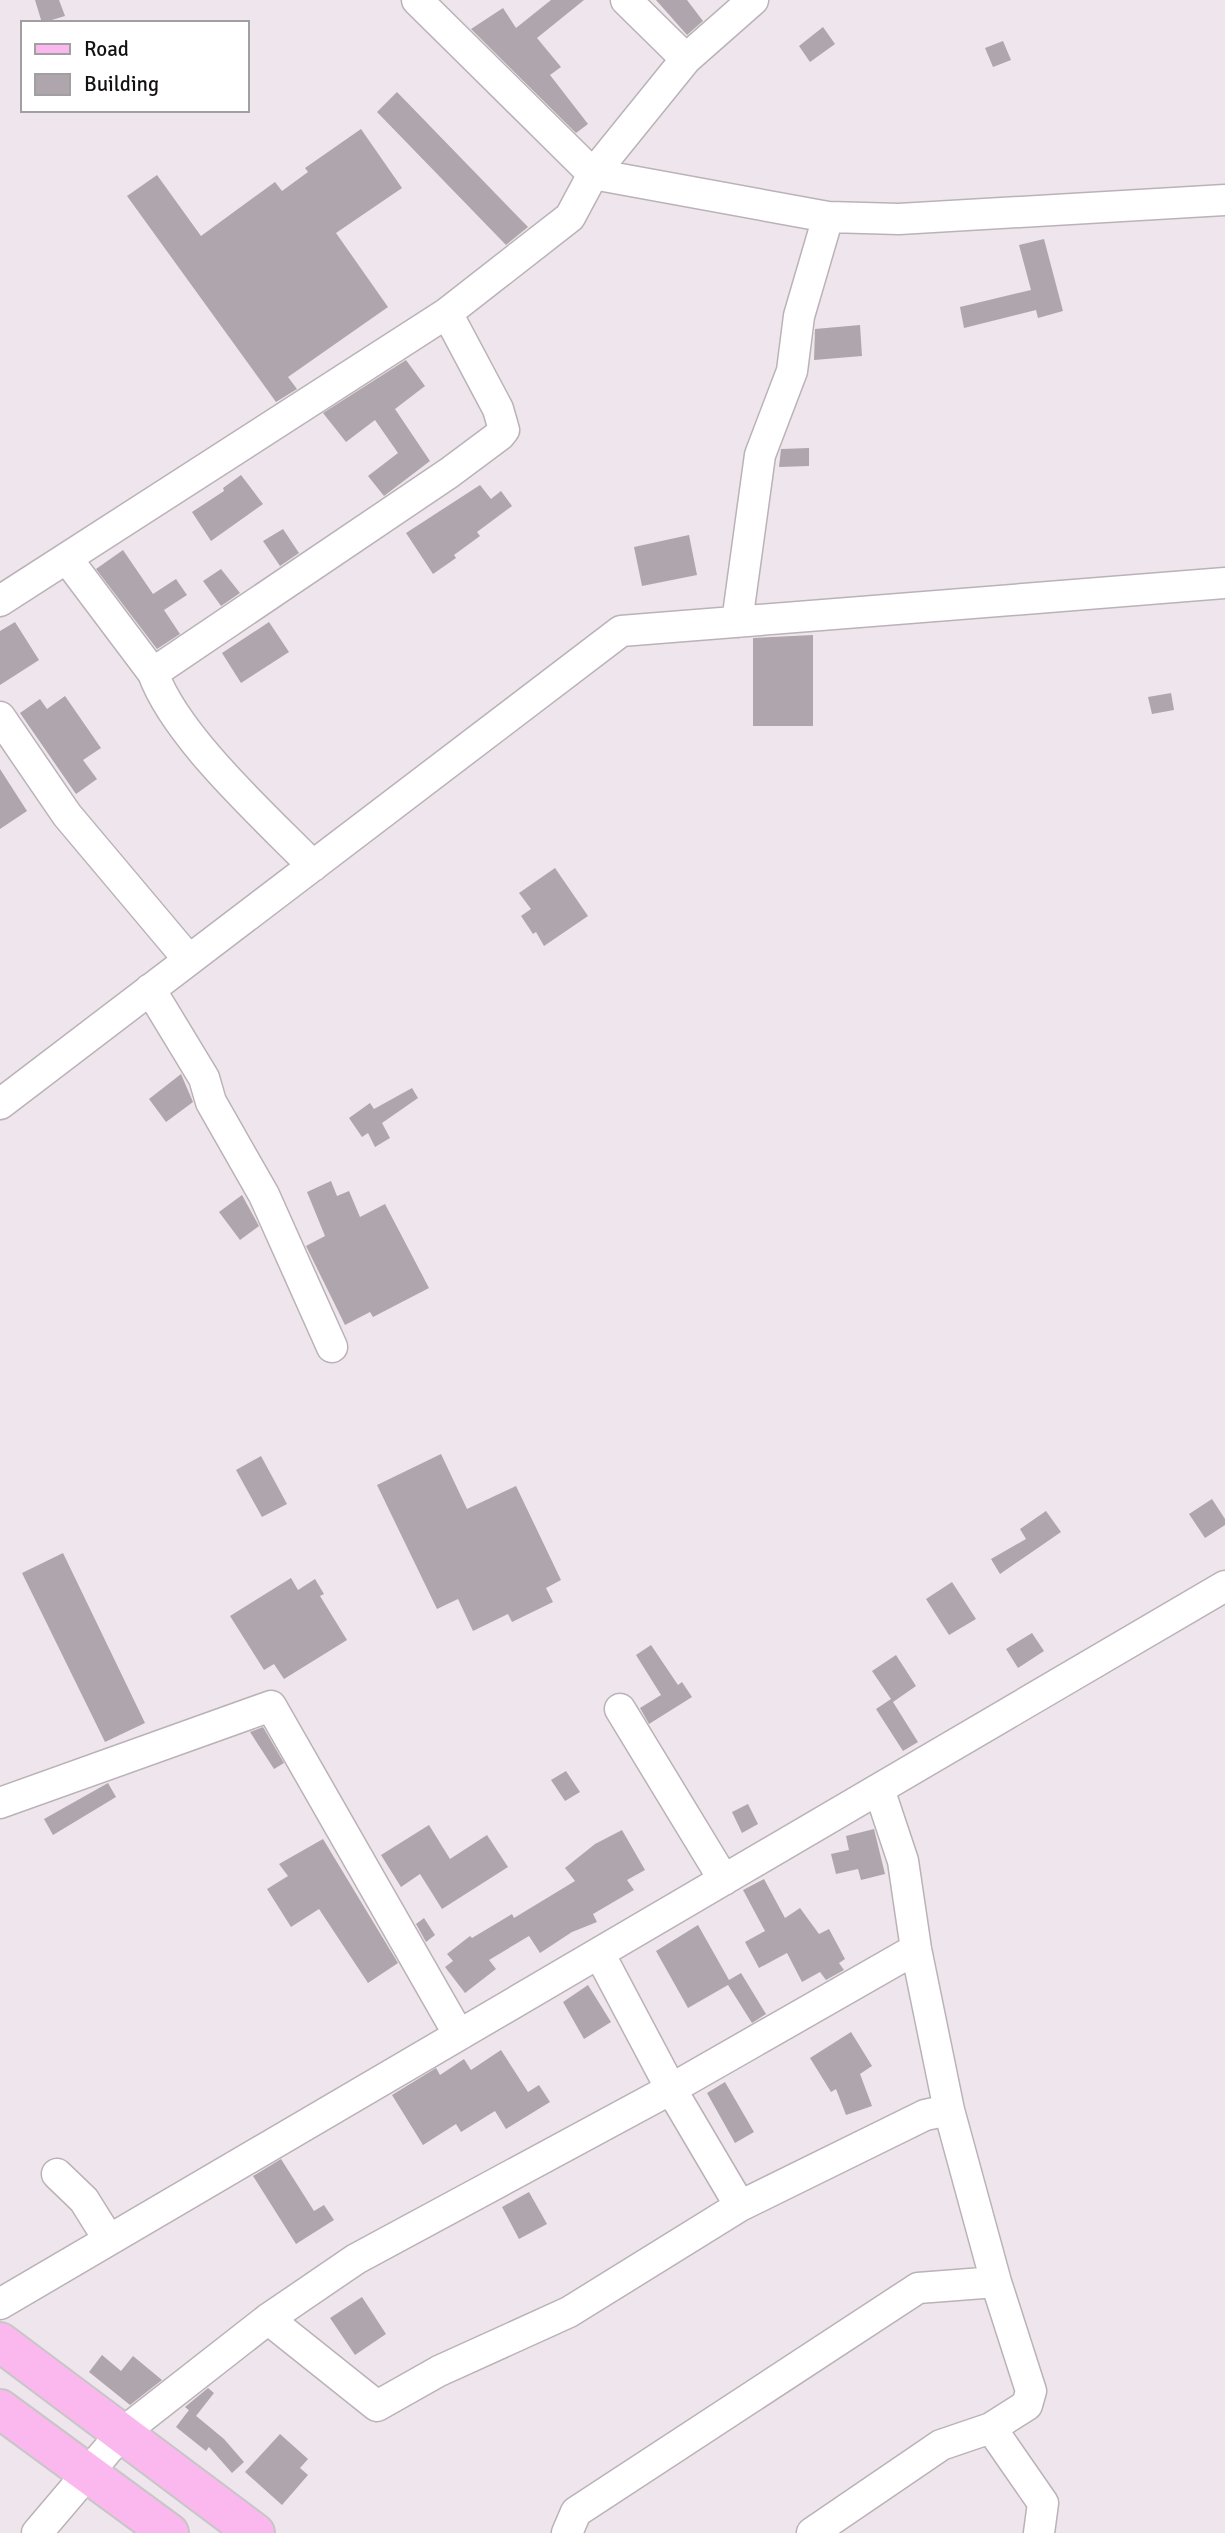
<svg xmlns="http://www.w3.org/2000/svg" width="1225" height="2533" font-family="Signika,sans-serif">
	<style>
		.building { fill: #aea6ac }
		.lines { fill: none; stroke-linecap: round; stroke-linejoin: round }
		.minor-casing { stroke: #bab2b7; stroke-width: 33 }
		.major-casing { stroke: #c7c6c6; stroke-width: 42 }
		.minor { stroke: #fff; stroke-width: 30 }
		.major { stroke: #fbb8ee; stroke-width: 38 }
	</style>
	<rect width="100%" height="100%" fill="#eee6ec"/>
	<path class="building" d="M35,0H59L65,16L42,23Z
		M551,0H584L537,38L561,67L550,75L588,124L576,133L471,29L503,8L516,28Z
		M656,0H687L703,21L687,35Z
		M823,27L835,44L810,62L799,46Z
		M1003,41L1011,60L993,67L985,48Z
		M397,92L528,227L506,245L377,112Z
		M361,129L402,188L336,233L388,307L288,377L297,389L276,402L127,196L157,175L201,236L275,182L282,191L308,172L305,168Z
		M1044,239L1063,311L1038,318L1036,310L964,328L960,307L1031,290L1019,245Z
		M860,325L862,356L814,360L815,329Z
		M406,360L425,386L395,409L430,461L384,496L368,476L398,453L375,420L346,442L323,413Z
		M809,448V466L779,467L781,449Z
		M241,475L263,504L211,541L192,512L224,491L223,488Z
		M480,485L491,499L501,491L512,506L477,532L480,536L454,555L456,558L433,574L406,533Z
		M283,529L299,553L280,566L263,541Z
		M689,535L697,575L642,586L634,547Z
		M123,550L153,594L176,579L187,595L164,610L180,634L157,649L96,569Z
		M221,569L240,593L221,606L203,581Z
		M15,622L39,660L0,685V631Z
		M269,622L289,652L241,683L222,653Z
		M813,635V726H753V638Z
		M1171,693L1174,710L1152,714L1148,697Z
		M65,696L101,748L83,760L97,779L76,794L20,713L40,699L47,709Z
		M0,769L27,811L0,829Z
		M555,868L588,916L544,946L536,932L533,934L521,916L531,909L519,893Z
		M181,1074L193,1102L166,1122L149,1099Z
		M412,1088L418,1098L382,1123L390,1138L375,1147L368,1133L362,1137L349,1118L370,1103L374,1109Z
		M331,1181L337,1196L349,1191L360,1217L385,1204L429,1288L373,1317L370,1312L345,1325L306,1246L325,1236L307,1192Z
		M242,1195L259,1226L240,1240L219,1212Z
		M441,1454L467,1509L516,1486L561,1580L546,1588L553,1602L512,1622L508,1614L473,1631L458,1599L437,1609L377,1485Z
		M261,1456L287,1504L262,1517L236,1470Z
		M1212,1499L1225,1519V1525L1205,1538L1189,1514Z
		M1046,1511L1061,1532L1000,1574L991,1559L1026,1539L1020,1529Z
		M63,1553L145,1723L105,1742L22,1573Z
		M291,1578L298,1590L315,1579L324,1594L320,1596L347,1640L284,1679L274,1664L264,1670L230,1616Z
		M952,1582L976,1619L949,1635L926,1599Z
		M1032,1633L1044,1651L1018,1668L1006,1649Z
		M651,1645L678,1685L682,1682L692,1697L649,1724L640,1708L661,1695L636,1655Z
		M896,1655L916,1686L893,1702L918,1742L903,1751L876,1709L891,1699L872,1671Z
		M263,1727L284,1763L274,1769L250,1732Z
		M566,1771L580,1792L565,1801L551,1780Z
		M108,1783L116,1797L53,1835L44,1819Z
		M748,1804L758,1824L742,1833L732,1812Z
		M429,1825L450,1859L487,1835L508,1867L442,1909L420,1874L401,1887L381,1855Z
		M874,1829L885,1874L861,1880L858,1869L836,1874L831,1854L849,1850L846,1836Z
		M622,1830L645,1870L627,1880L634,1890L593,1914L597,1922L572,1932L540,1953L529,1936L489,1960L496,1969L465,1993L445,1967L453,1961L447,1954L470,1936L472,1938L512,1914L514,1918L575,1881L565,1868L595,1844Z
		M323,1839L398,1963L368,1983L319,1909L291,1927L267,1889L288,1876L279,1864Z
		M764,1879L785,1918L800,1908L819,1934L829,1929L845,1959L839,1963L844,1970L826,1980L820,1972L802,1982L787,1953L759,1968L745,1942L765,1931L743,1890Z
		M424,1918L435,1935L426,1942L416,1924Z
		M698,1925L729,1980L741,1973L766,2014L752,2023L728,1985L688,2008L656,1951Z
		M588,1985L611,2022L584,2039L563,2002Z
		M851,2032L872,2066L860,2074L872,2106L846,2115L836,2089L831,2092L810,2058Z
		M501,2050L528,2092L539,2085L550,2102L506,2129L495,2111L461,2132L456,2124L423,2145L392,2095L436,2068L440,2075L464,2059L471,2070Z
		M725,2082L754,2132L735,2143L707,2093Z
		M281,2159L314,2211L324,2205L334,2220L296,2244L253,2176Z
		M529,2192L547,2224L519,2239L502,2207Z
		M362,2297L386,2334L355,2355L330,2318Z
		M102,2355L121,2371L133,2356L162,2380L130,2405L89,2372Z
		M208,2388L214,2393L196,2416L185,2407Z
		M189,2410L224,2439L244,2462L232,2473L209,2447L206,2451L176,2427Z
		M280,2434L308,2459L300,2468L308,2475L282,2505L245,2472Z"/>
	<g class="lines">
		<defs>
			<path id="minor" d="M417,0L593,174L828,217L899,219L1225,200
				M626,0L686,59L753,0
				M68,560L153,673C176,737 264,816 313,866
				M0,601L447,313L570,217L593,174L686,59
				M737,622L760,455L792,371L799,316L828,217
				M153,673L449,473L500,435L504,430L498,409L447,313
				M0,717L67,815L189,960
				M150,989L204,1078L211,1102L264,1195L332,1347
				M0,1104L621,631L1225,583
				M620,1709L724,1880
				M0,1803L271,1706L459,2035
				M599,1953L671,2089L740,2206
				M57,2174L84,2200L109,2240
				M0,2304L1225,1586
				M268,2319L377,2406L439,2371L569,2312L740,2206L925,2115L949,2110
				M991,2428L1043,2503L1039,2533
				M37,2533L121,2434L268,2319L356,2259L671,2089L916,1949
				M567,2533L576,2512L918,2288L996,2282
				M812,2533L941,2445L991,2428L1027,2405L1031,2391L996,2282L949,2110L916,1949L903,1861L879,1789"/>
			<path id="major" d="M0,2342L255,2533
				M0,2409L169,2533"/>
		</defs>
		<use href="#minor" class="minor-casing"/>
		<use href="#major" class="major-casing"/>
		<use href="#minor" class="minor"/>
		<use href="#major" class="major"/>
	</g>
	<rect x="21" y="21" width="228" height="91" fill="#ffffff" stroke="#a1a0a1" stroke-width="2"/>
	<rect x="35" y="44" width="35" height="10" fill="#fbb8ee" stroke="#a1a0a1" stroke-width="2"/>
	<text x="84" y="56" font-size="21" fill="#141113">Road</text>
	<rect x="35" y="74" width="35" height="21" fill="#aea6ac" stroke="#a1a0a1" stroke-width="2"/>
	<text x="84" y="91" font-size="21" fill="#141113">Building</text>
</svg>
